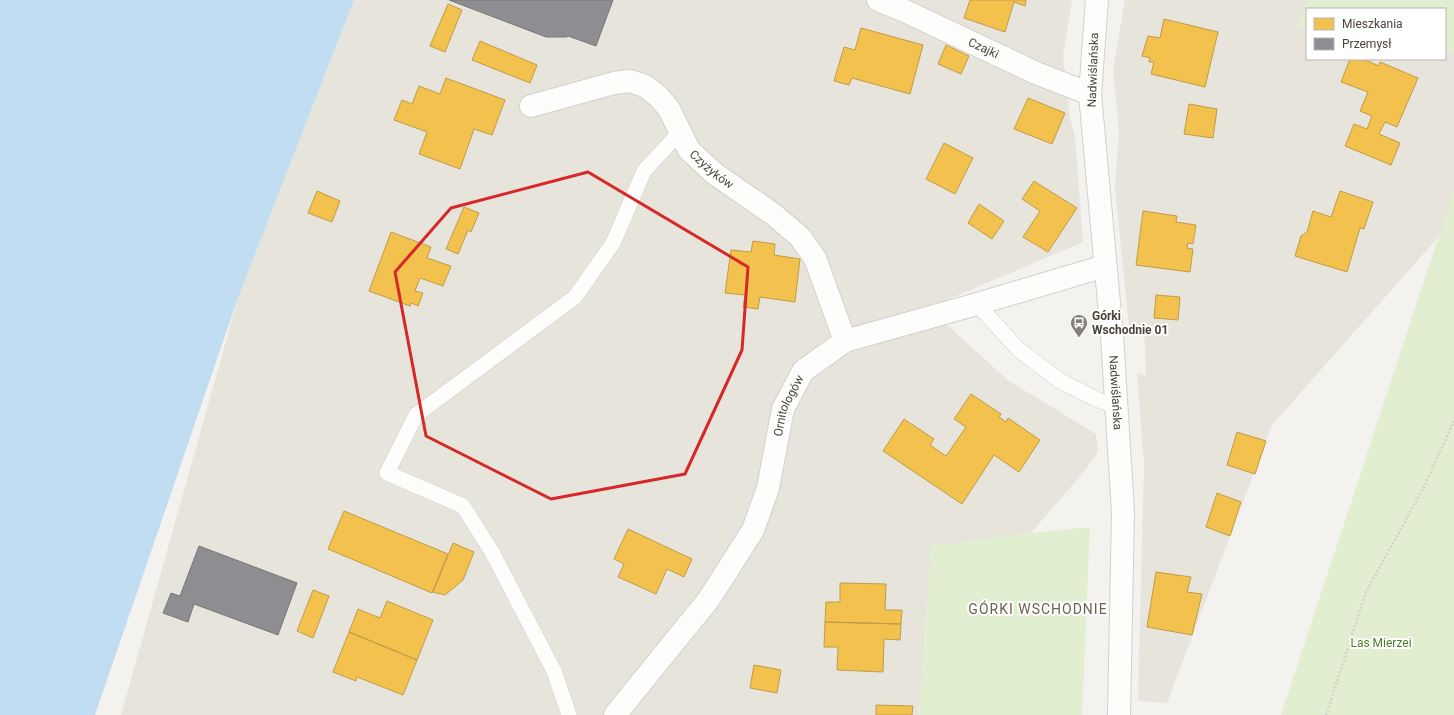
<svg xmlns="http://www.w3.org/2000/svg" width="1454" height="715" font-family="Roboto,sans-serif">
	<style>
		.residential { fill: #e7e4dc }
		.green { fill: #e1eecf }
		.water { fill: #c0ddf1 }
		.homes { fill: #f2c14e; stroke: #c09c48 }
		.industry { fill: #8d8d92; stroke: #797777 }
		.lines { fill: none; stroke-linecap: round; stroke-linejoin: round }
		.service-casing { stroke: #d2d0cb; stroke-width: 16 }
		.minor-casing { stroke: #d2d0cb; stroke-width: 24 }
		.tertiary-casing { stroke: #d2d0cb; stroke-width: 24 }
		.path { stroke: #d3d2cc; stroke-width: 2.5; stroke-dasharray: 2 2; stroke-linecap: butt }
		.service { stroke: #fdfdfc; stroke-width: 15 }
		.minor { stroke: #fdfdfc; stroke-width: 22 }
		.tertiary { stroke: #fdfdfc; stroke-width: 22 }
		.marked { fill: none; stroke: #d62828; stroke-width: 3; stroke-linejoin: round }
		.labels { text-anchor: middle; stroke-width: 4; stroke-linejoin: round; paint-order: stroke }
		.street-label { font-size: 12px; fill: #4b4439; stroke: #fff }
		.poi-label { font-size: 12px; font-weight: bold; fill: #4b4439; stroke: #fff; text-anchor: start }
		.park-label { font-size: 12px; fill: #4a7f2a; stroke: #fff }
		.quarter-label { font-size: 14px; letter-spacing: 1px; fill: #6e6250; stroke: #fff }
	</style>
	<rect width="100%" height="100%" fill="#f4f2ee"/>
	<path class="residential" d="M354,0H1072L1063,56L1070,118L1075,137L1083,242L942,302L948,326L1009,381L1096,434L1098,452L1087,468L1031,533L931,546L919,715H121L238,298Z
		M1125,0H1308L1297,28L1307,29V59H1445V51L1454,52V193L1441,234L1272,425L1167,703L1138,701L1144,464L1137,373L1146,375L1144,326L1129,327L1115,188L1119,129L1113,71Z"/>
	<path class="green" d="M1308,0H1454V52L1445,51V9H1307V29L1297,28Z
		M1454,190V715H1281Z
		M1090,527L1082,715H919L931,546L1031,533Z"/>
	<path class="water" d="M0,0H354L238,298L95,715H0Z"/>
	<path class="homes" d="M970,0H1026L1025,6L1014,2L1005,32L964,18Z
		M448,4L462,10L445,52L430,46Z
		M1164,19L1218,32L1205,87L1151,74L1154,62H1149L1150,58L1142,56L1148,36L1160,38Z
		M861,28L923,45L910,94L852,78L849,85L834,81L844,47L855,50Z
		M480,41L537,65L530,83L472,60Z
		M946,45L969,56L961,74L938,64Z
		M1350,59H1363L1379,66L1380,62L1418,78L1397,127L1385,122L1379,134L1400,143L1391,165L1345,146L1354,124L1367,129L1372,116L1360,111L1368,92L1341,82Z
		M446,78L505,100L492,135L474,129L460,169L419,154L427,132L394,120L402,100L412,104L419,86L440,94Z
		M1028,98L1065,113L1052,144L1014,129Z
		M1189,104L1217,109L1213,138L1184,134Z
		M944,143L973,158L955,194L926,179Z
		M1034,181L1077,208L1048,252L1023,237L1040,211L1022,199Z
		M317,191L340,201L332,222L308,213Z
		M1340,191L1373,202L1364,229L1360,228L1347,272L1295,256L1301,236L1307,232L1313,211L1331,217Z
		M979,204L1004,221L992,239L968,223Z
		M464,207L479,213L471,232L468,230L458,254L446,249Z
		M1143,211L1177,216L1176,222L1196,225L1193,244L1188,243L1187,248L1193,249L1190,272L1136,265Z
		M391,232L431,247L427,258L451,266L443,286L420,278L415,291L423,293L418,306L411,303L410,306L369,291Z
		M753,241L775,244L774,255L800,259L795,302L760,297L758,309L743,307L745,295L725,293L731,250L751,252Z
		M1156,295L1180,297L1178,320L1154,318Z
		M971,394L1001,414L999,417L1006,422L1008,418L1040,440L1019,472L994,455L962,504L883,451L904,419L934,439L930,445L946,456L966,427L954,419Z
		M1237,432L1266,441L1255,474L1227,465Z
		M1217,493L1241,502L1230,536L1206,527Z
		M344,511L448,554L432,593L328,549Z
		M628,529L692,559L684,577L667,569L656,594L618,577L624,564L614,559Z
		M453,543L474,552L463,580L445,595L433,592Z
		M1156,572L1191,577L1187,592L1202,594L1192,635L1147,627Z
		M840,583L886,584L885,610H902L901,624L825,622L826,602H840Z
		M313,590L329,596L313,638L297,631Z
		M387,601L433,620L417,660L349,632L358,609L380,618Z
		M825,622L901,624L900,640L884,639L883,672L837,670L838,647H824Z
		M349,632L417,660L403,695L357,677L356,681L333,672Z
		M754,665L781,670L777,693L750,688Z
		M876,705L913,706L912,715H876Z"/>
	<path class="industry" d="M449,0H613L596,46L568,36L567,37H546Z
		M199,546L297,583L278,635L194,604L188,622L163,613L171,593L180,596Z"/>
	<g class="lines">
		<defs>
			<path id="service" d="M977,304L1018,349L1060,381L1098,400L1116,406
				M569,715L554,671L492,552L463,506L387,473L416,415L575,297L613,243L644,171L680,132"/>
			<g id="minor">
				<path id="s1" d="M878,0L905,11L1036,73L1090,94"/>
				<path id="s2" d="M531,106L614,83L630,81L645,86L659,97L669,109L689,150L715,174L773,214L800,237L815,258L845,341"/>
				<path id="s3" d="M615,715L709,599L753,530L768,488L783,409L803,371L845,341L977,304L1105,266"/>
			</g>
			<g id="tertiary">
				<path id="s4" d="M1097,0L1090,94L1112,336L1123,512L1119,715"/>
			</g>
		</defs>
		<use href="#service" class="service-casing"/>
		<use href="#minor" class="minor-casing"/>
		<use href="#tertiary" class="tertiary-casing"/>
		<path class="path" d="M1326,715L1366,592L1424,487L1454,421"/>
		<use href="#service" class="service"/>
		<use href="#minor" class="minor"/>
		<use href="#tertiary" class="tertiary"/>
	</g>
	<path class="marked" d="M588,172L748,267L742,350L685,474L551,499L426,436L395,272L451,208Z"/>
	<defs>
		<symbol id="bus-pin" viewBox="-11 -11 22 30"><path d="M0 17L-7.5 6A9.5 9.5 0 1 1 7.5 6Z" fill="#868178" stroke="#fff"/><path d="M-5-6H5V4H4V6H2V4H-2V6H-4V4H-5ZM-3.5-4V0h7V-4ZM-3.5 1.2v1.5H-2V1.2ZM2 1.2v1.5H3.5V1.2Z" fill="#fff"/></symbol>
	</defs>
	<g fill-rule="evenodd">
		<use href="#bus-pin" x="1069" y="313" width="20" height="27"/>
	</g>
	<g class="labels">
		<g class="street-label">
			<text dy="4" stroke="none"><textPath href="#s1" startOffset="116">Czajki</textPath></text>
			<text transform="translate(1093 70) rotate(-88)" y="4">Nadwiślańska</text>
			<text dy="4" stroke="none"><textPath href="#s2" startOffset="227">Czyżyków</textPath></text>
			<text dy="4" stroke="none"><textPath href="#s4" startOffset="394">Nadwiślańska</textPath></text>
			<text dy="4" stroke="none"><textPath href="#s3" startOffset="361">Ornitologów</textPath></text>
		</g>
		<g class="poi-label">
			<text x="1092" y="320">Górki<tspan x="1092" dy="14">Wschodnie 01</tspan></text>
		</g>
		<g class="park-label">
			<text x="1381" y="647">Las Mierzei</text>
		</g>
		<g class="quarter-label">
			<text x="1038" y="614">GÓRKI WSCHODNIE</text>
		</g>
	</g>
	<rect x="1306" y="8" width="140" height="52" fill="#ffffff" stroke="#b7b4b0"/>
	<rect x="1314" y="18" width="20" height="12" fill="#f2c14e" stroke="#b7b4b0"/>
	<text x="1342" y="28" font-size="12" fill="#4b4439">Mieszkania</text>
	<rect x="1314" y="38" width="20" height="12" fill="#8d8d92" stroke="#b7b4b0"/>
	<text x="1342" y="48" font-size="12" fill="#4b4439">Przemysł</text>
</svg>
